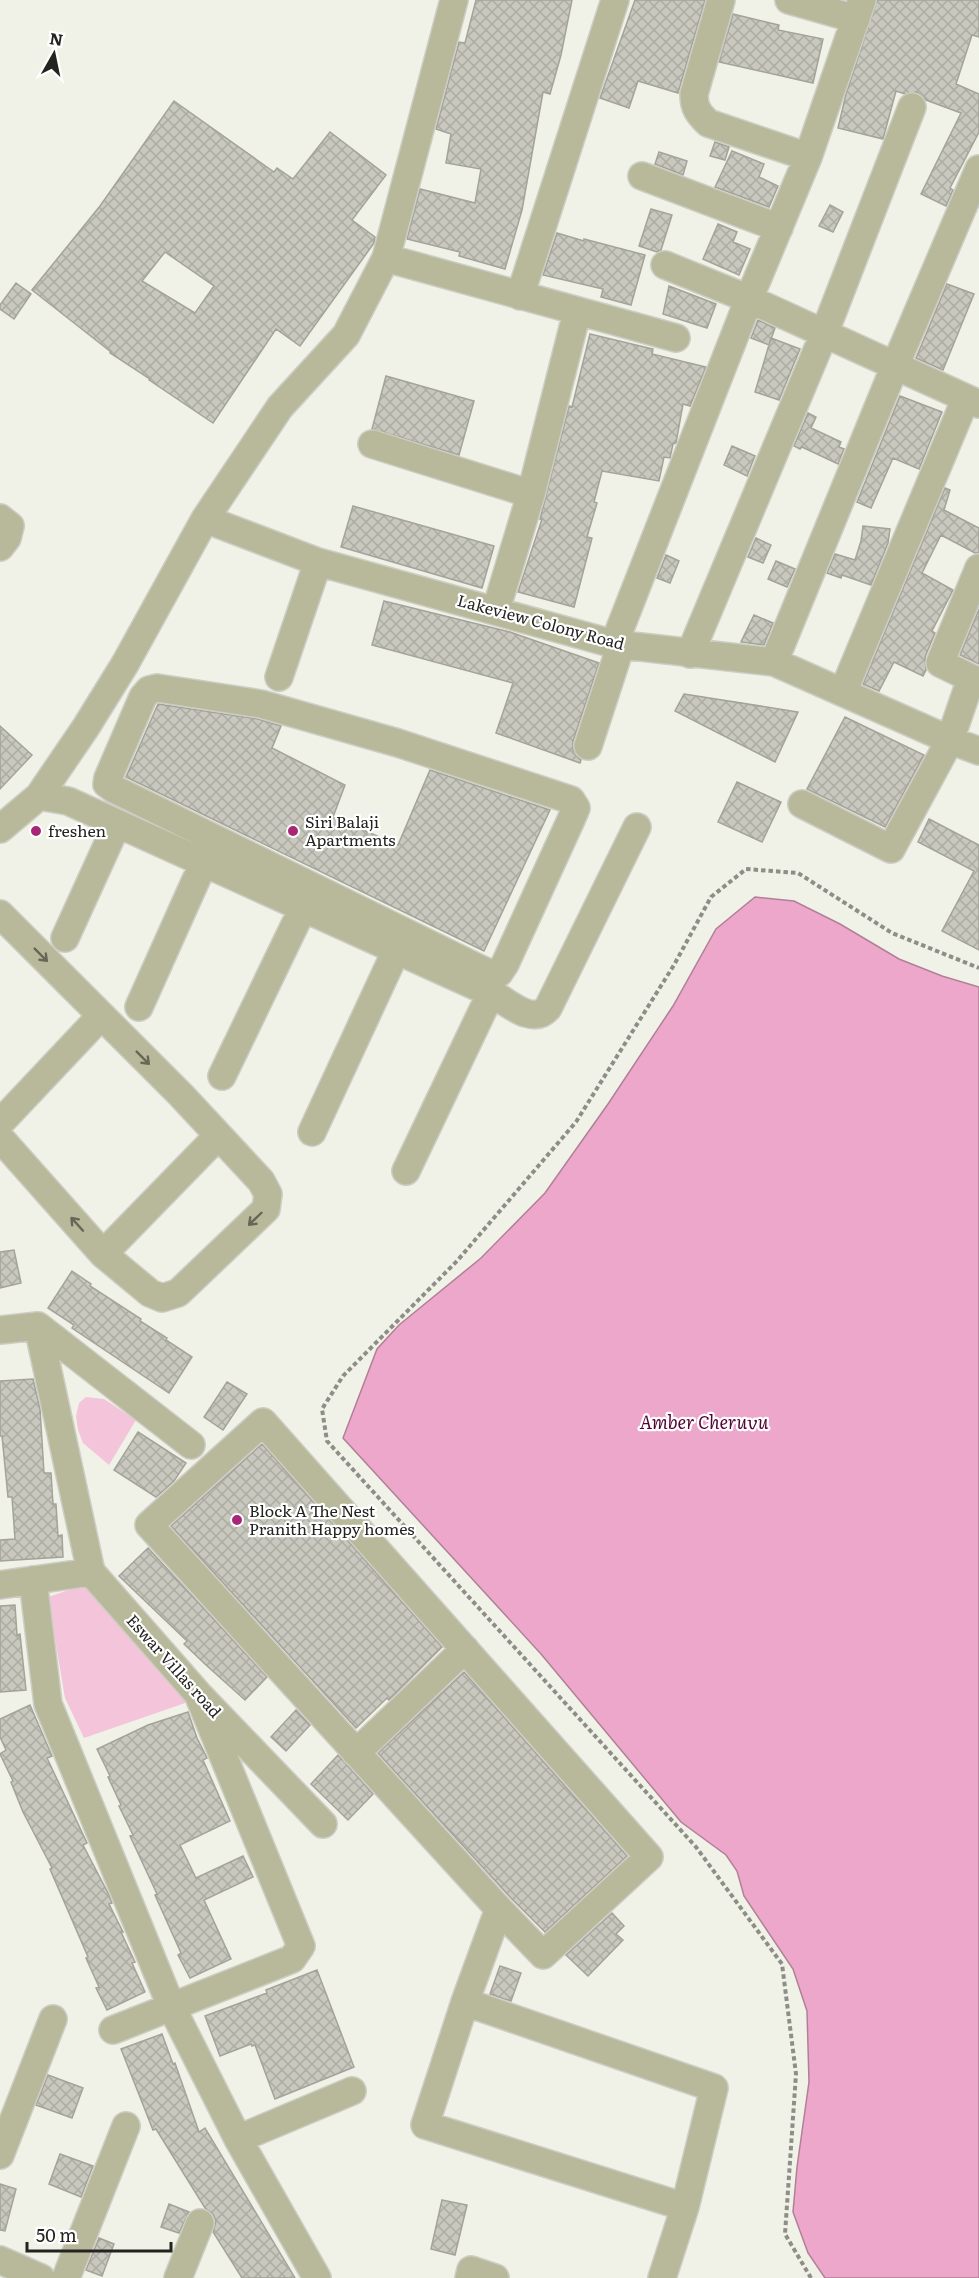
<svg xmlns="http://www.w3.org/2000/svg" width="979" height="2278" font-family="Literata,serif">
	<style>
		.green { fill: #f4c4db }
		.water { fill: #eda7ca; stroke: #b08097; stroke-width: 1.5 }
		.building { fill: url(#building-cross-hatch); stroke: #a3a399; stroke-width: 1.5; fill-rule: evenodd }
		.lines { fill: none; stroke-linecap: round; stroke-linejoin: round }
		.minor-casing { stroke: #cccdc3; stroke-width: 30 }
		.path { stroke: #8d8e86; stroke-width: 4; stroke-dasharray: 4.5 3; stroke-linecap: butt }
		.minor { stroke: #b8b99b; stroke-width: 27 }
		.oneway { stroke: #666757 }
		.poi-dot { fill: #a72675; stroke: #fff; stroke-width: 2 }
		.labels { text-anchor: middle; stroke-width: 4.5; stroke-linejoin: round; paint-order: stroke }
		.street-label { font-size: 16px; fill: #232420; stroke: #fff }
		.poi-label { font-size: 16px; fill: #232420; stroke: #fff; text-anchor: start }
		.water-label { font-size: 18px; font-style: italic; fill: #540237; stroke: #fff }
	</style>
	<defs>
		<pattern id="building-cross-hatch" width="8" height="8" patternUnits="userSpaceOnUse" patternTransform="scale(1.5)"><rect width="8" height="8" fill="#c8c8be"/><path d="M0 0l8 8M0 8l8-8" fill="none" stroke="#acaca3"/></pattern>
	</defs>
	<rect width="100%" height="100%" fill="#f1f2e7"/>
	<path class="green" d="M86,1397L104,1399L136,1420L109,1465L83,1443L78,1430L76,1416L79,1403Z
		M90,1583L191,1701L84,1738L65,1698L48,1597Z"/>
	<path class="water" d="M755,897L794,901L840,924L899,959L942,976L979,987V2278H825L808,2253L793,2212L797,2167L809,2082L807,2011L793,1969L744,1896L737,1871L726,1855L681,1822L541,1654L343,1438L377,1349L399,1325L481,1258L545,1193L608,1104L673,1006L716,929Z"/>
	<path class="building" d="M476,0H572L561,55L550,94L543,92L522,210L505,269L459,256L460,252L407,239L420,189L475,203L481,169L446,163L451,134L436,129L459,42L465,43Z
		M635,0H705L678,93L638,81L629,108L600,98Z
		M877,0H979V37L972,35L956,84L979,94V132L950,188L953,190L946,206L921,194L961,113L926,100L917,92L905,94L896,91L883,139L838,128L846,94Z
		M733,14L779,25L778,30L823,39L813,83L719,62Z
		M174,101L274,172L277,168L293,179L330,132L386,175L352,220L375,237L374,243L300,346L276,329L213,423L149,380L150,379L110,353L111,352L32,290L100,206ZM165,252L214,286L195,313L142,281Z
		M715,142L729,147L725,160L710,156Z
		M732,151L764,164L759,177L778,186L769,207L715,187Z
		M659,152L687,161L683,175L655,164Z
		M830,205L843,212L833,232L819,226Z
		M651,209L672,215L661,250L657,252L639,246Z
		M718,224L737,232L733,242L750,249L739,275L703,259Z
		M557,233L584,241V239L645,255L631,305L601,297L603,289L543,275Z
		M16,283L31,294L14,319L0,309V305Z
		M947,284L974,294L943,370L916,358Z
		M669,286L716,304L707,328L663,314Z
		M758,320L775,328L769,345L751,338Z
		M590,334L653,349L652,354L706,367L690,406L683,404L676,443L673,444L670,458L664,457L659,481L602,471L594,502L597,503L587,537L592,538L574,607L518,592L542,519H540L569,406L572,407Z
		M771,338L800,349L779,400L755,392Z
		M386,376L474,401L459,455L372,429Z
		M900,396L942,412L919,469L893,458L871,508L857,502Z
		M808,413L816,417L811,428L841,442L839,447L844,449L838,464L802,447L800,449L794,446Z
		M732,446L755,456L747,476L724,465Z
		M945,488L950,490L944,510L979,528V553H975L941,535L922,573L953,590L932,631L935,633L925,657L926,670L923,676L894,662L879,691L863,684Z
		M353,506L494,546L482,588L341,547Z
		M863,526L890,529L888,543L871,585L842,575L841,578L827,573L835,554L855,560L861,541Z
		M756,538L771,545L763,563L748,557Z
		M666,555L679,561L670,583L657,578Z
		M776,561L795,569L787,587L768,579Z
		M384,601L510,632L599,663L573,741V750L581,760L580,763L496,733L513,683L372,645Z
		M979,609V664L960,655Z
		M754,615L773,623L764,645L741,642Z
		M684,694L798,712L775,762L675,711Z
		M158,704L258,719L281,726L272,748L345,785L333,817L398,845L430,770L550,810L484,951L126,777Z
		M845,717L924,755L885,827L807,789Z
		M0,726L32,755L0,789Z
		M737,782L781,802L762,842L718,822Z
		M929,819L979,845V950L942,931L974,871L918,842Z
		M14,1250L21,1283L0,1288V1252Z
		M72,1271L91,1284L90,1286L141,1319L140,1321L167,1338L166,1340L192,1357L169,1393L72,1328L74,1325L48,1308Z
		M33,1379L40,1409L44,1473H51L53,1504H56L58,1536L62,1535L63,1557L0,1561V1540L15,1539L12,1497H8L2,1436H0V1381Z
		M227,1382L247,1394L223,1430L204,1417Z
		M138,1432L186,1463L174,1481L156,1497L114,1470Z
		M262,1444L442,1647L389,1700L387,1698L356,1728L171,1526Z
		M148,1548L267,1677L245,1700L206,1665L184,1644L187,1641L119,1576Z
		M15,1605L17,1635L20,1634L26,1690L0,1692V1606Z
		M464,1672L627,1856L545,1932L511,1898L378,1753Z
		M30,1705L52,1756L47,1758L87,1843L83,1845L108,1893L112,1903L109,1904L123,1932H121L135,1962L132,1963L145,1992L107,2010L96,1988L99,1987L86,1958L88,1957L50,1869L52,1868L23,1812L11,1782L13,1781L0,1754L6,1750L0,1737V1719Z
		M296,1710L310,1725L286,1751L271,1737Z
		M188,1712L197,1738L207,1758L203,1760L230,1821L180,1845L196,1878L243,1856L253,1877L204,1900L231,1959L190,1978L178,1955L181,1953L155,1895L157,1894L130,1836L133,1835L119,1806L121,1805L108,1777L110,1776L97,1749L148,1725Z
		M338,1755L373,1794L348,1820L311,1784Z
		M612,1913L624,1926L616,1934L623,1940L588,1976L566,1955Z
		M500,1966L521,1973L511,2001L490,1994Z
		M317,1970L354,2067L275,2099L255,2045L252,2046L251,2044L220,2056L205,2016L267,1993L266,1990Z
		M162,2034L173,2064L175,2063L199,2132L205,2128L295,2278H242L213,2232L216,2221L213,2214L205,2208L156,2129L153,2130L121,2049Z
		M48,2075L83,2088L72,2118L36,2105Z
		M60,2154L93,2166L81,2197L49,2184Z
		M0,2184L16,2189L5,2231L0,2230Z
		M442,2200L467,2205L455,2255L431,2249Z
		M169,2204L189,2212L179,2233L161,2227Z
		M99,2238L114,2244L102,2276L86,2270Z"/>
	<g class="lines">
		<defs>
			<path id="minor" d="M721,0L694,94C694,108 698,113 708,123L808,157
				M789,0L856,19
				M642,176L779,228
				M386,258L676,338
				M665,265L749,299L979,404
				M520,296L615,0
				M372,444L531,494
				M0,518L10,526L7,538L0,547
				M205,519L318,562L614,644L774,662L950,740L979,751
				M979,568L940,663L979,682
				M496,610L531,494L577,312
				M614,644L749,299L808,157L862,0
				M690,654L824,334L912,107
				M774,662L895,366L979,169
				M279,677L318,562
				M157,688L261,704L398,743L571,800L576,808L570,822L505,964L499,973L491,974L476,967L114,789L107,784L108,778L143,697L149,690Z
				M843,692L966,398
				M588,746L621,645
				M39,796L68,801L491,993C508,1002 532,1026 548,1008L637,827
				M802,804L891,849L950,740L971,679
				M0,829L39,796L86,727L125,664L205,519L280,407L346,335L386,258L454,0
				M0,914L181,1095L261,1181L268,1194L266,1209L178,1293L162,1298L150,1293L103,1254L0,1138
				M65,938L117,824
				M139,1007L204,862
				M222,1076L303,908
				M0,1123L101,1016
				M312,1132L396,951
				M406,1171L491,993
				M103,1254L218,1136
				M38,1326L91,1572
				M0,1330L38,1326L191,1445
				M263,1422L649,1857L543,1955L499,1909L149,1525Z
				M33,1580L48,1704L171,2006L238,2139L317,2278
				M0,1585L91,1572L198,1694L323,1824
				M356,1753L465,1649
				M499,1909L465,2002L425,2125L685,2207
				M465,2002L714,2088L685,2207L662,2278
				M113,2030L292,1959L301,1946L198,1694
				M238,2139L352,2091
				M0,2155L53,2019
				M0,2260L41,2278
				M66,2278L126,2126
				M178,2278L200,2223
				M469,2278L471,2270L495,2278"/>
		</defs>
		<use href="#minor" class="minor-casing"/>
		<path class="path" d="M811,2278L785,2234L796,2074L782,1964L696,1847L327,1441L322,1409L343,1376L457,1261L576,1122L674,965L711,897L746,869L798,873L892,933L979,968"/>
		<use href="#minor" class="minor"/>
	</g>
	<defs><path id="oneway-shaft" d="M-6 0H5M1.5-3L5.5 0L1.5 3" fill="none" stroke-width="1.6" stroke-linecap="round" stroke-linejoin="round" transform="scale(1.5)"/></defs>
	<g class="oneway">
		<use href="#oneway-shaft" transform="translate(41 955) rotate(45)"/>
		<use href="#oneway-shaft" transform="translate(143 1058) rotate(45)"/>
		<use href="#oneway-shaft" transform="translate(255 1219) rotate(136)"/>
		<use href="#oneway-shaft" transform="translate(77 1224) rotate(-132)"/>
	</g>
	<g class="poi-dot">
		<circle cx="36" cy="831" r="6"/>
		<circle cx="293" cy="831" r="6"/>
		<circle cx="237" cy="1520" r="6"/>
	</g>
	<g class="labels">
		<g class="street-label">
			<text transform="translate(541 622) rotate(15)" y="6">Lakeview Colony Road</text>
			<text transform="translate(174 1666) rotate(48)" y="6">Eswar Villas road</text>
		</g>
		<g class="poi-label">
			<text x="305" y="828">Siri Balaji<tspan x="305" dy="18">Apartments</tspan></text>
			<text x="48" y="837">freshen</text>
			<text x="249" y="1517">Block A The Nest<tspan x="249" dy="18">Pranith Happy homes</tspan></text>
		</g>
		<g class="water-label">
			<text x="704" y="1429">Amber Cheruvu</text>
		</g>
	</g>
	<g transform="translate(54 54) rotate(9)" stroke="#ffffff" stroke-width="4.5" paint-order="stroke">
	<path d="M0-4.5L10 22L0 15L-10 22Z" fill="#232420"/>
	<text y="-9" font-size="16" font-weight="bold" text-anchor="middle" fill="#232420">N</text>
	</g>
	<path d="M27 2242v9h144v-9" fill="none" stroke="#232420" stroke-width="3"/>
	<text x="36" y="2242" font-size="18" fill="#232420" stroke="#ffffff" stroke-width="4.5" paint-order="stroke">50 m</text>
</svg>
